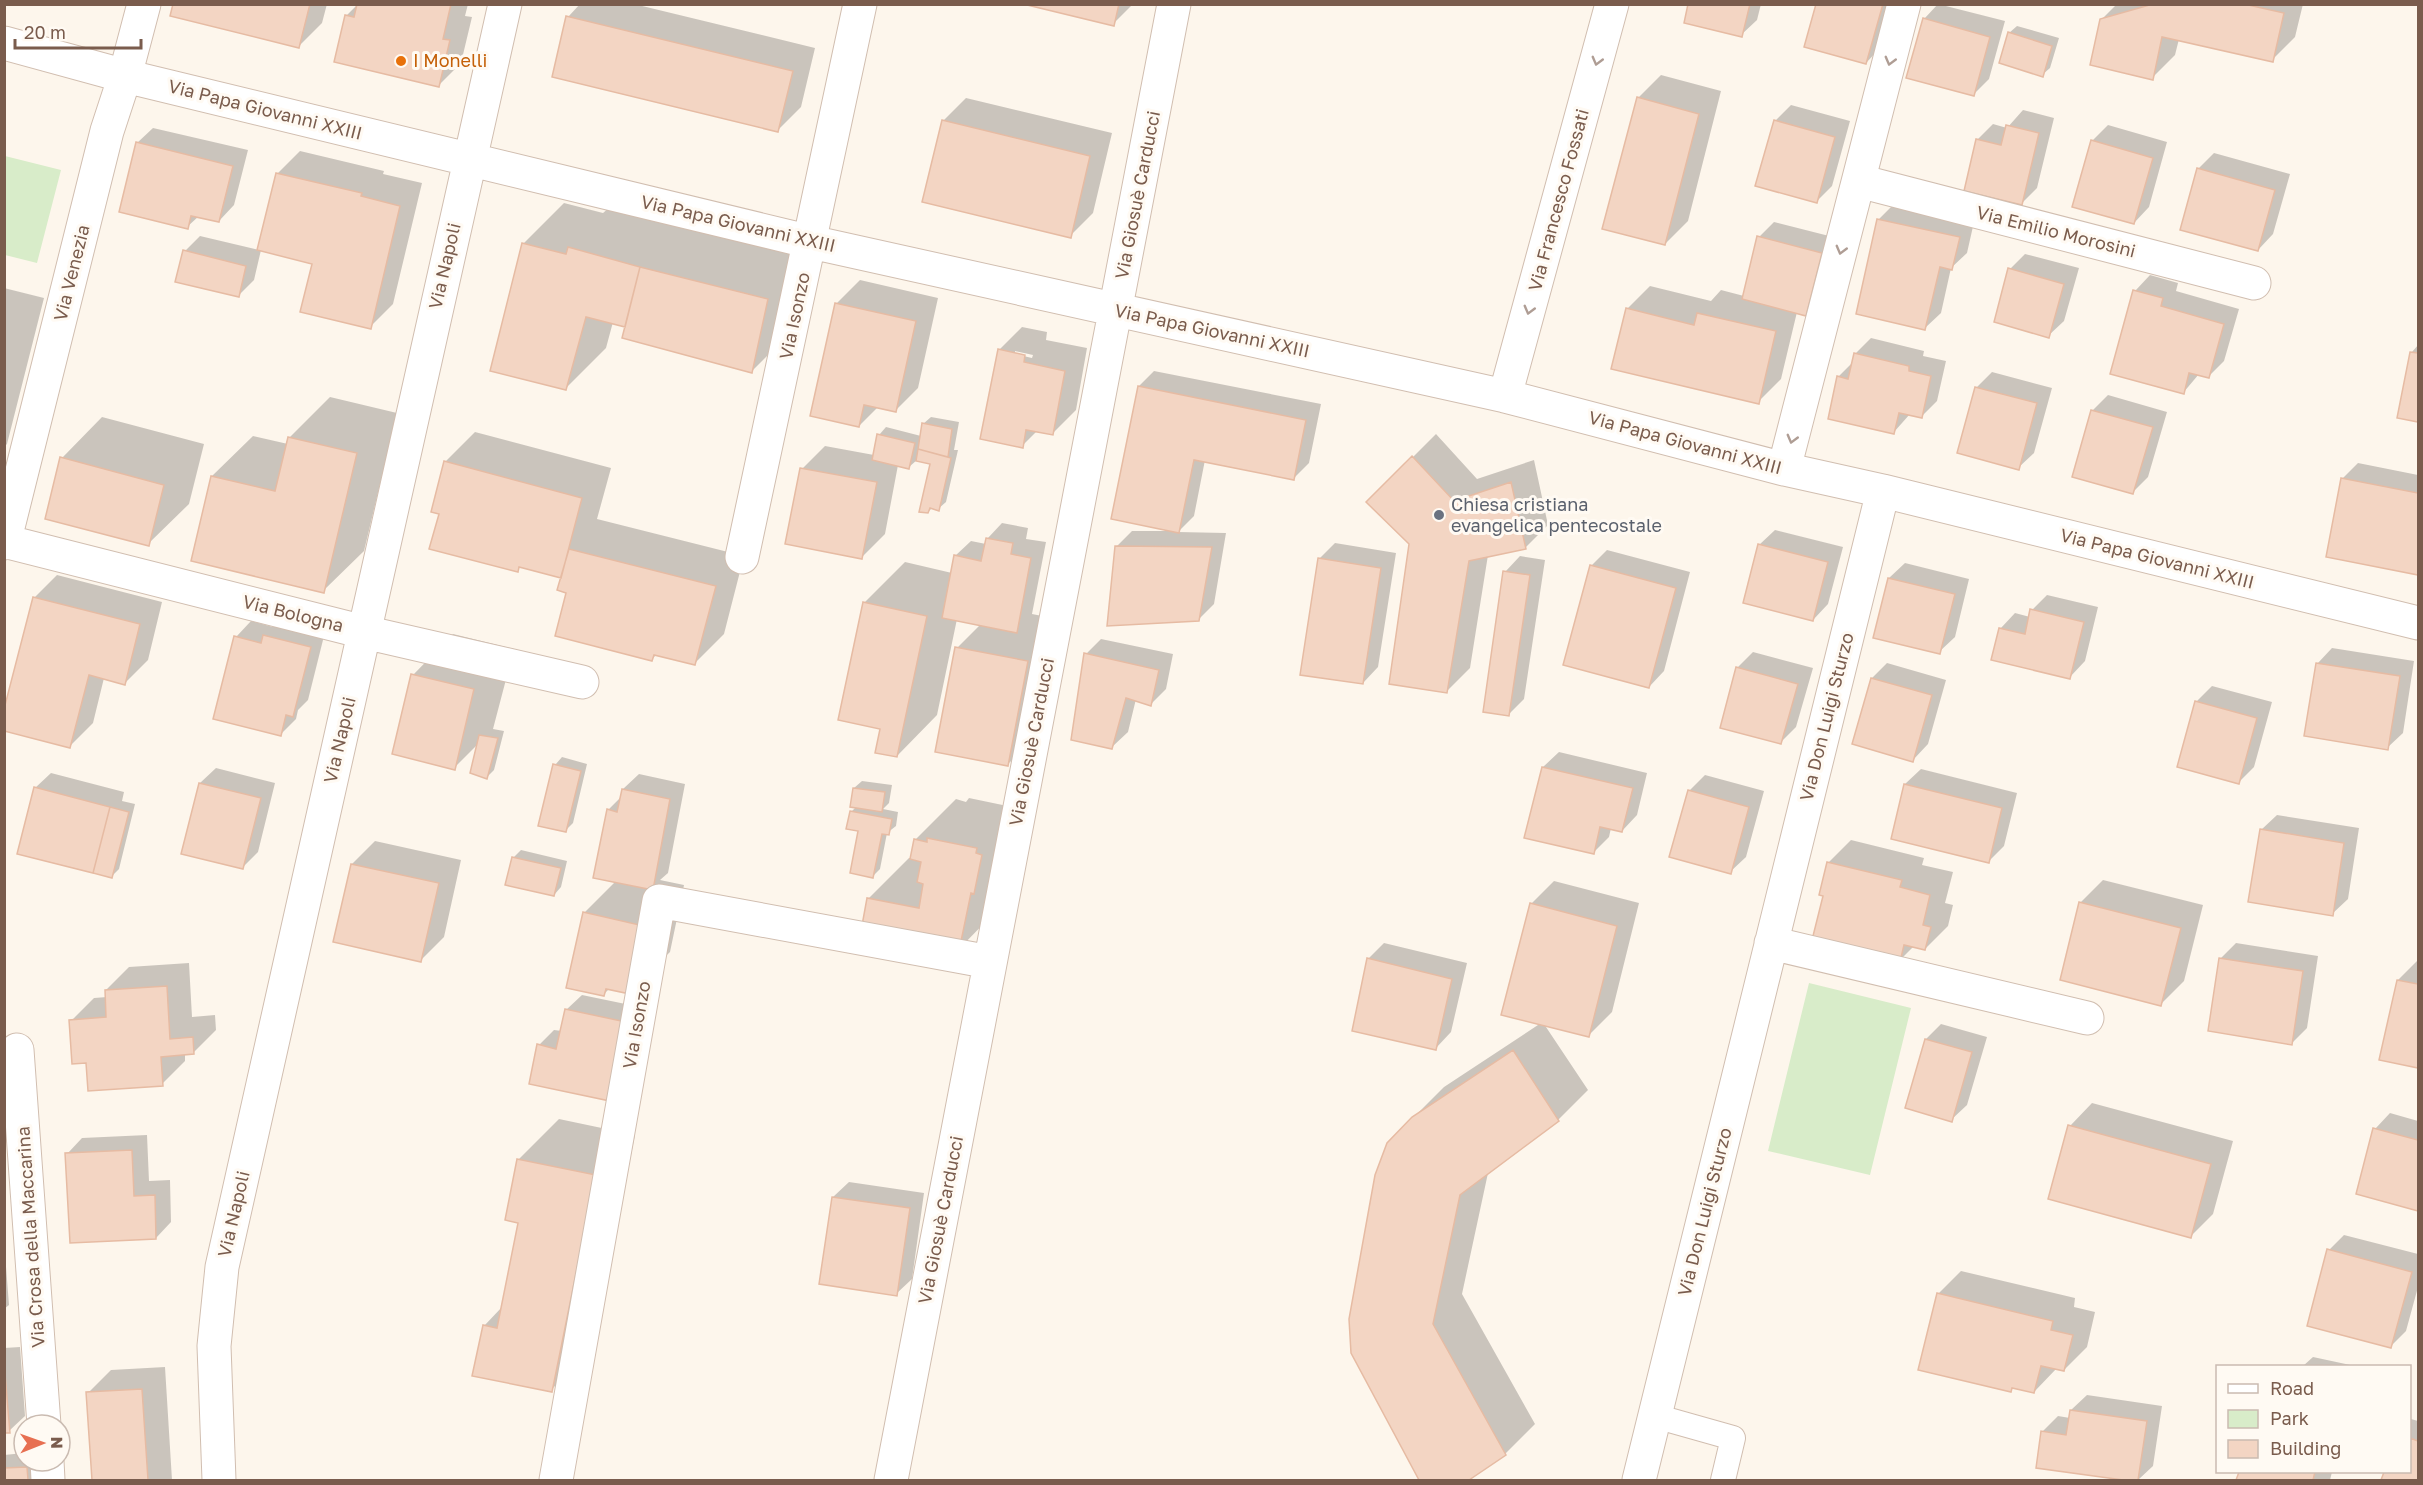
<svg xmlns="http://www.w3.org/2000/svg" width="2423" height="1485" font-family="'Golos Text',sans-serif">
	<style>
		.green { fill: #d8ecc9 }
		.shadow { fill: #0003; fill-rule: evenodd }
		.building { fill: #f3d5c3; stroke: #e6bba3; stroke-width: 1.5 }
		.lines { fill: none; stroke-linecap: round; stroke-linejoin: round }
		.lane-casing { stroke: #d1beb0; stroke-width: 26 }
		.street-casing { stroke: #d1beb0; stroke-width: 35 }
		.lane { stroke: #fff; stroke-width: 24 }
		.street { stroke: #fff; stroke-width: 33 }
		.oneway { stroke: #af9d94 }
		.food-dot { fill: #e8710a; stroke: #fffaf3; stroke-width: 2 }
		.worship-dot { fill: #6b7280; stroke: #fffaf3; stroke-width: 2 }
		.labels { text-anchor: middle; stroke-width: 6; stroke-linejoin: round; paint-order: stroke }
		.food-label { font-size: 18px; fill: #c56008; stroke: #fffaf3; text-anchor: start }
		.street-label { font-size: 18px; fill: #7a5c4d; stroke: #fffaf3 }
		.worship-label { font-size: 18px; fill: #5b616d; stroke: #fffaf3; text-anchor: start }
	</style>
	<rect width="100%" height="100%" fill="#fdf6ec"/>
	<path class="green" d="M5,156L61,170L37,263L5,255Z
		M1809,983L1911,1008L1870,1175L1768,1151Z"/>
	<path class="shadow" d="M174,4H327L322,23L299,46Z
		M358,4H468L465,16L472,17L461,63L438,86L346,16Z
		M580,4H634L815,48L801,107L778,130L568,17Z
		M1030,4H1133L1113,24Z
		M1689,4H1761L1757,20L1741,35Z
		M1818,4H1893L1881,47L1866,63Z
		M1938,4L2005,21L1989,79L1973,95L1924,19Z
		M2117,4H2303L2295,37L2272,60L2179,39L2175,55L2152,78L2101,20Z
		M2017,26L2059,38L2050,68L2042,75L2009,33Z
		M1661,75L1721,91L1688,221L1665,244L1638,98Z
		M966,98L1112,133L1093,213L1070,236L943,121Z
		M1791,105L1850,121L1832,186L1816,202L1775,121Z
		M2023,110L2054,118L2037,188L2022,203L1977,140L1993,124L2007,128Z
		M2108,125L2167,142L2149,207L2134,223L2092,141Z
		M153,128L248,150L234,205L219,221L199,216L187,227L137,143Z
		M300,151L384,171L383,174L422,183L393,304L370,327L313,263L261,250L254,280L238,296L185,251L200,236L259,250L277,174Z
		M2214,153L2290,174L2273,234L2258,250L2198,169Z
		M564,203L603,213L610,207L808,259L792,331L751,372L613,322L606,348L565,389L523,244Z
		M1894,204L1974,222L1967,253L1951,268L1941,313L1925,328L1879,219Z
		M1774,222L1837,238L1821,299L1805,314L1797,312L1781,379L1758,402L1627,309L1650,286L1711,301L1721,290L1744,296L1759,237Z
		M2025,254L2079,268L2064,321L2048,336L2010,269Z
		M2150,275L2178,283L2176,291L2239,309L2224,361L2209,376L2199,374L2183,393L2135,291Z
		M860,280L938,298L918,388L895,411L878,407L859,426L837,303Z
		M4,288L44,298L7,444L4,447Z
		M1022,327L1047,332L1046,340L1087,348L1076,410L1053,433L1038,430L1022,446L999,350ZM1015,351L1033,355L1032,358L1015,354Z
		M1871,338L1924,351L1923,356L1946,361L1937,401L1922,416L1910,414L1894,432L1838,377L1853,362L1855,354Z
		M2418,345V420L2399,416L2412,352Z
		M1154,371L1321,404L1309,463L1293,479L1205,460L1194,516L1178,532L1226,533L1214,604L1198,620L1117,546L1132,531H1170L1139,386Z
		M1992,372L2052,388L2034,453L2018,468L1959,452L1977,387Z
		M2108,395L2167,412L2148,477L2133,492L2092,411Z
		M330,397L397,413L364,551L323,591L212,476L253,436L288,444L289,438Z
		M102,417L204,444L189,504L148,544L62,458Z
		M931,417L959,422L954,450H958L946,502L938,509L932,508L928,512L932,463L917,460L909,467L898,465L885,534L862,557L802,469L825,446L874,455L879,435L886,427L921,436L923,424Z
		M475,432L611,468L597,519L744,556L724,634L695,663L657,654L652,659L568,592L563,577L522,566L517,570L445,462Z
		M1436,434L1477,479L1534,460L1548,525L1525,548L1488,555L1470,668L1447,691L1411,544L1368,502Z
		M2358,463L2418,475V573L2328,556L2342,479Z
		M1002,523L1028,528L1026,539L1046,542L1032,614L1068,621L1049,724L1008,764L957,648L981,624L957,619L937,715L897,756L882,728L864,603L905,562L952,573L955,556L971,541L986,544L987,539Z
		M1775,530L1843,547L1828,604L1813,620L1759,545Z
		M1335,543L1396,553L1378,667L1363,683L1319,559Z
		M1607,550L1690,572L1664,671L1649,687L1591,566Z
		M1520,556L1545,560L1524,699L1509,714L1505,572Z
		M1905,563L1969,579L1955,637L1939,652L1889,578Z
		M57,575L162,602L148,660L125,683L104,678L93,723L70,746L34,598Z
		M2047,595L2098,607L2085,661L2070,677L2000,629L2015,613L2030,617L2032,610Z
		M280,620L325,632L308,700L298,710L296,719L280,735L236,637L251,621L273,627Z
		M453,634L514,649L493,729L504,731L494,770L487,777L478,744L454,768L413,675Z
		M1101,639L1173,654L1166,689L1151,704L1136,699L1128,732L1112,747L1086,654Z
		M2332,648L2414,661L2403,733L2387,748L2317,664Z
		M1753,652L1813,668L1796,727L1780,743L1737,668Z
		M1887,663L1946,680L1928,744L1913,760L1872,678Z
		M2212,686L2272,702L2254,767L2238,783L2196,702Z
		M1559,752L1647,773L1637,815L1622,831L1611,828L1609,837L1593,853L1543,767Z
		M562,757L587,764L573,823L565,831L555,765Z
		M216,768L275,783L258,852L243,867L183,853L200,783Z
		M1921,769L2017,793L2004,846L1989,861L1905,784Z
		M51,773L124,792L122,801L135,804L119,869L112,876L35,788Z
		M639,774L685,784L668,873L660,880L684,885L670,952L629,992L610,988L604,994L584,913L616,881L608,810L622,796L623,789Z
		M1705,775L1764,791L1746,857L1730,872L1689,791Z
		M862,781L892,785L889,803L883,809L898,812L896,826L887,833L880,869L873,876L860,830L851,812L857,806L854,788Z
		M969,798L1017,808L999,908L959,949L863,929L869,898L909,858H912L915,840L956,799L966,802Z
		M2277,815L2359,828L2348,899L2332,914L2261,830Z
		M1851,840L1924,858L1922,865L1953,872L1945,903L1953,905L1948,926L1925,949L1914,946L1900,960L1824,895L1828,863Z
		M375,841L461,860L444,937L421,960L352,864Z
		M521,850L567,861L561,887L554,895L513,858Z
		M2103,880L2203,905L2184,981L2161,1004L2080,903Z
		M1554,881L1639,903L1612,1012L1589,1035L1544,1024L1588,1090L1558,1120L1488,1173L1462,1294L1535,1424L1505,1454L1466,1480H1421L1352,1353L1413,1118L1444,1087L1541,1023L1531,904Z
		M1384,943L1467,963L1451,1032L1436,1048L1368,959Z
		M2236,943L2318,956L2307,1028L2292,1043L2221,958Z
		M2418,960V1067L2381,1058L2398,980Z
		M189,963L192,1017L215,1015L216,1030L193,1053L185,1054V1061L162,1084L88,1061L71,1021L94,998L107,997L106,990L129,967Z
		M582,995L640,1007L625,1084L539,1045L554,1030L562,1031L566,1010Z
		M1941,1024L1987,1037L1967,1105L1951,1120L1926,1039Z
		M2092,1103L2233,1141L2213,1214L2190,1237L2070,1126Z
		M2390,1113L2418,1121V1209L2358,1193L2375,1129Z
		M559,1119L635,1135L592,1349L551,1390L484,1326L502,1307L520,1222L518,1160Z
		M147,1135L149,1181L170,1180L171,1222L156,1238L67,1154L82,1138Z
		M849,1182L924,1193L912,1279L896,1294L833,1197Z
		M2344,1235L2418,1254V1287L2406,1331L2391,1346L2329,1250Z
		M4,1241L9,1305L4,1309Z
		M1961,1271L2075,1298L2074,1307L2095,1312L2087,1347L2064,1370L2057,1368L2034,1392L2014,1387L2010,1390L1938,1294Z
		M20,1347L25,1416L9,1431H4V1348Z
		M2313,1357L2355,1366H2303Z
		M165,1367L172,1480H93L88,1393L111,1370Z
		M2087,1395L2162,1406L2153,1466L2138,1480L2037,1467L2042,1432L2058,1416L2070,1418L2071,1410Z
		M2411,1419L2418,1421V1480H2383L2385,1472H2410Z
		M24,1453V1461H43L44,1480H4V1455Z
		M2240,1472H2332L2330,1480H2238Z"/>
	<path class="building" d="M173,4H310L299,48L170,16Z
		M357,4H451L443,39L450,40L439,87L334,62L345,15L354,17Z
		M1023,4H1119L1114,26Z
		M1688,4H1750L1742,37L1684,23Z
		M1816,4H1883L1866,64L1804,47Z
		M2153,4H2244L2284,13L2273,62L2162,37L2153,80L2090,65L2100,19Z
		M566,16L793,71L778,132L552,77Z
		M1923,18L1990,37L1974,96L1906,78Z
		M2008,32L2052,46L2043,77L1999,63Z
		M1637,97L1699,114L1665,245L1602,229Z
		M942,120L1090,156L1071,238L922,202Z
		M1774,120L1835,137L1817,203L1755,186Z
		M2006,125L2039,133L2022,205L1964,191L1976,139L2001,145Z
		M2091,140L2153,158L2134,224L2072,207Z
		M136,142L233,166L219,222L191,216L188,229L119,212Z
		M2197,168L2275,190L2258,251L2180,230Z
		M276,173L362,193L361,196L400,206L371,329L300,312L312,264L257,250Z
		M1877,219L1960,237L1952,270L1940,267L1925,330L1856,314Z
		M1757,236L1822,253L1806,316L1742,299Z
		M522,243L566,254L568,247L640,267L625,327L586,317L566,390L490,371Z
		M183,250L246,266L239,297L175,282Z
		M640,267L768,299L752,373L622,338Z
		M2008,268L2064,284L2049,338L1994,322Z
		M2133,290L2163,298L2161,306L2224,324L2209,378L2189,373L2184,394L2110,374Z
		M835,303L916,321L896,412L864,405L859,427L810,416Z
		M1626,308L1694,325L1697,313L1776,331L1759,404L1611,369Z
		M998,349L1025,355L1024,362L1065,371L1053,435L1026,430L1023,448L980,439Z
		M2410,352L2418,353V422L2397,418Z
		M1854,353L1909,366V371L1931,376L1922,418L1899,413L1894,434L1828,419L1837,376L1848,379Z
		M1138,386L1306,420L1294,480L1194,460L1179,533L1111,519Z
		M1975,387L2037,403L2019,470L1957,453Z
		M2091,410L2153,427L2133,494L2072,477Z
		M922,423L952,429L948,457L918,449Z
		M877,434L915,443L909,469L872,460Z
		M288,437L357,453L324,593L191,561L211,476L275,491Z
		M918,449L951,458L939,511L930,508L928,513L919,512L930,464L916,461Z
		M1412,456L1454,501L1511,482L1526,549L1469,561L1447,693L1389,684L1409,544L1366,502Z
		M60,457L164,485L149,546L45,519Z
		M444,461L582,498L561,578L519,567L518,572L429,549L439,514L431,512Z
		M800,468L877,482L862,559L785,544Z
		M2341,478L2418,493V575L2326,557Z
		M986,538L1013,543L1011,554L1031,558L1017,633L942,618L954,555L981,561Z
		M1758,544L1828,562L1813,621L1743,603Z
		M1115,546L1212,547L1199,621L1107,626Z
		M569,549L716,586L695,665L654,655L652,661L555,636L566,593L557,590Z
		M1318,558L1381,568L1363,684L1300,675Z
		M1590,565L1676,588L1649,688L1563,665Z
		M1503,571L1530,575L1509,716L1483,712Z
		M1888,578L1955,594L1940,654L1873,638Z
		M33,597L140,624L125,685L89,675L70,748L4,731V709Z
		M863,602L927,616L897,757L875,753L880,729L838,720Z
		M2030,609L2084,622L2070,679L1991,660L1999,628L2025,634Z
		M263,635L311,647L293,717L286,715L281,736L213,719L234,636L261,643Z
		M955,647L1028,661L1008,766L935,752Z
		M1084,653L1159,670L1151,706L1126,698L1112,749L1071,740Z
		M2316,663L2400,676L2388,750L2304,736Z
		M1736,667L1798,684L1781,744L1720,728Z
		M411,674L474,689L455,770L392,754Z
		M1871,678L1932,695L1913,762L1852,744Z
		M2195,701L2257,718L2239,784L2177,767Z
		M479,735L498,738L487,779L470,773Z
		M553,764L581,771L566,832L538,826Z
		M1542,767L1633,788L1622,832L1600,827L1594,854L1524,838Z
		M199,783L261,798L243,869L181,854Z
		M1904,784L2002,808L1989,863L1891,839Z
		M34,787L110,807L93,873L17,854Z
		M853,788L885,792L882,812L850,807Z
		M622,789L670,799L653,890L593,878L607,809L617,812Z
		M1688,790L1749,807L1731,874L1669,857Z
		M110,807L129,812L112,878L93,873Z
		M850,811L892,819L889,835L882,834L873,878L850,873L858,831L846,829Z
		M2260,829L2344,843L2333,916L2248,902Z
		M927,838L977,848L976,853L982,855L974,894L971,893L959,951L861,931L867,898L919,908L923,884L917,882L921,862L910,859L914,839L927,842Z
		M512,857L561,868L554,896L505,885Z
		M1827,862L1902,880L1900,887L1930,895L1923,925L1931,927L1925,950L1904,945L1900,962L1812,940L1823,896L1819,895Z
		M351,864L439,883L421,962L333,942Z
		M2079,902L2181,928L2161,1006L2060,980Z
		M1530,903L1617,926L1589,1037L1501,1015Z
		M583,912L644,926L630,994L606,989L604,996L566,988Z
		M1367,958L1452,979L1436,1050L1352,1031Z
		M2219,958L2303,971L2292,1045L2208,1031Z
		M2397,980L2418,984V1068L2379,1060Z
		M167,986L170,1039L193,1037L194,1054L161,1057L163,1086L88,1091L86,1063L72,1064L69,1020L106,1017L105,990Z
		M565,1009L626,1022L610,1101L529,1084L537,1044L556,1049Z
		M1925,1039L1972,1052L1952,1122L1905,1108Z
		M1513,1050L1559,1121L1460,1195L1433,1324L1506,1455L1469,1480H1419L1351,1353L1349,1319L1375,1175L1387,1143L1412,1117Z
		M2068,1125L2211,1164L2191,1238L2048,1199Z
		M2373,1128L2418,1140V1211L2356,1194Z
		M132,1150L134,1196L155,1195L156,1239L70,1243L65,1153Z
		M517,1159L596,1175L552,1392L472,1376L483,1325L497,1328L518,1223L505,1220Z
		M832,1197L910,1208L897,1296L819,1284Z
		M2327,1249L2412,1272L2391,1348L2307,1326Z
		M1937,1293L2053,1321L2051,1330L2073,1335L2064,1371L2041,1366L2034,1393L2012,1388L2011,1392L1918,1370Z
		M4,1362L10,1433H4Z
		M142,1389L148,1480H92L86,1392Z
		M2070,1410L2147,1421L2138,1480H2123L2036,1468L2041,1431L2066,1435Z
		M2410,1438L2418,1441V1480H2381L2384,1472H2410Z
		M27,1467L28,1480H4V1468Z
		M2239,1472H2315L2313,1480H2236Z"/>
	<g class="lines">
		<defs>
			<path id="lane" d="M1655,1416L1733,1438L1723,1480"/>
			<path id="street" d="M4,43L125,76L811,242L1505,396L1784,469L1883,491L2418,623
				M1859,181L2254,283
				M1505,396L1612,4
				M1784,469L1904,4
				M4,541L364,632L582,682
				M4,543L107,131L125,76L144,4
				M742,557L860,4
				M1771,943L2087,1018
				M17,1050L44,1425
				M47,1461L48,1480
				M219,1480L214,1346L222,1267L505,4
				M556,1480L659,901L990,962
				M891,1480L1174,4
				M1639,1480L1883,491"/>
		</defs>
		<use href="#lane" class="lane-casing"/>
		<use href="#street" class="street-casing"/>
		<use href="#lane" class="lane"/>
		<use href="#street" class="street"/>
	</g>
	<defs><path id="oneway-chevron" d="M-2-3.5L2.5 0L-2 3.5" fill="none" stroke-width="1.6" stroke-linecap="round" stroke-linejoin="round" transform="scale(1.5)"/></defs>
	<g class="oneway">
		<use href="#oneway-chevron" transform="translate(1597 61) rotate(105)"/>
		<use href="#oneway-chevron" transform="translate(1890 61) rotate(105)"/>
		<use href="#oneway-chevron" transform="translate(1841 250) rotate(105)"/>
		<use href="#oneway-chevron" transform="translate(1529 310) rotate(105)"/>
		<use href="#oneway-chevron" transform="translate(1792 439) rotate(105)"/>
	</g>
	<circle class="food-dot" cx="401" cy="61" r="6"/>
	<circle class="worship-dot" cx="1439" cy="515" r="6"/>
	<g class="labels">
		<g class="food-label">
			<text x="413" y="67">I Monelli</text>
		</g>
		<g class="street-label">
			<text transform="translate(265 110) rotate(14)" y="6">Via Papa Giovanni XXIII</text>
			<text transform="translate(1138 195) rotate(-79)" y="6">Via Giosuè Carducci</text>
			<text transform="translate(1559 200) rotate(-75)" y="6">Via Francesco Fossati</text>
			<text transform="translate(738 224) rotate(13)" y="6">Via Papa Giovanni XXIII</text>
			<text transform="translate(2056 232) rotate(14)" y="6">Via Emilio Morosini</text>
			<text transform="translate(445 266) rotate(-77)" y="6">Via Napoli</text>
			<text transform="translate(72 273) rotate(-76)" y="6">Via Venezia</text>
			<text transform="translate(795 316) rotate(-78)" y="6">Via Isonzo</text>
			<text transform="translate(1212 331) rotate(12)" y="6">Via Papa Giovanni XXIII</text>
			<text transform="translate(1685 443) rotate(15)" y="6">Via Papa Giovanni XXIII</text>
			<text transform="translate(2157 559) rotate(14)" y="6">Via Papa Giovanni XXIII</text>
			<text transform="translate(293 614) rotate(14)" y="6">Via Bologna</text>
			<text transform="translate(1827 717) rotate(-76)" y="6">Via Don Luigi Sturzo</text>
			<text transform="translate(340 740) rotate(-77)" y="6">Via Napoli</text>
			<text transform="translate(1032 742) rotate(-79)" y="6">Via Giosuè Carducci</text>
			<text transform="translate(637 1025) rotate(-80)" y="6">Via Isonzo</text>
			<text transform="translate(1705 1212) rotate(-76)" y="6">Via Don Luigi Sturzo</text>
			<text transform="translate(234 1214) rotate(-77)" y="6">Via Napoli</text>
			<text transform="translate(941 1220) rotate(-79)" y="6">Via Giosuè Carducci</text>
			<text transform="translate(31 1237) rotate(-94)" y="6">Via Crosa della Maccarina</text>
		</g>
		<g class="worship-label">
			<text x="1451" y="511">Chiesa cristiana<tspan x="1451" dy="21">evangelica pentecostale</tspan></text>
		</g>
	</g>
	<rect width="2423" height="1485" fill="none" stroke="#7a5c4d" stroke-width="12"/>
	<rect x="2216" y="1365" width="195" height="108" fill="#fffaf3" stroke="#cabbb1" stroke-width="1.5"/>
	<rect x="2228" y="1384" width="30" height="9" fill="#ffffff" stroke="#cabbb1" stroke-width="1.5"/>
	<text x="2270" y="1395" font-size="18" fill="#7a5c4d">Road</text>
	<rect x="2228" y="1410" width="30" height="18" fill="#d8ecc9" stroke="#cabbb1" stroke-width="1.5"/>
	<text x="2270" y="1425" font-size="18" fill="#7a5c4d">Park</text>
	<rect x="2228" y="1440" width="30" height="18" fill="#f3d5c3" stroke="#cabbb1" stroke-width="1.5"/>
	<text x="2270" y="1455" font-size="18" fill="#7a5c4d">Building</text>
	<g transform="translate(42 1443) rotate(89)"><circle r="28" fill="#fffaf3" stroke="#cabbb1" stroke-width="1.5"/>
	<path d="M0-4.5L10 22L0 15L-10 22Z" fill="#e76f51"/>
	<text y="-9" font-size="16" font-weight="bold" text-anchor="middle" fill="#7a5c4d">N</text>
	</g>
	<path d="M15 39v9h126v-9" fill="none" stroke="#7a5c4d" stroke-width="3"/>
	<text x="24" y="39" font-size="18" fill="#7a5c4d" stroke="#fffaf3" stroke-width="4.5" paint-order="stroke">20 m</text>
</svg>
